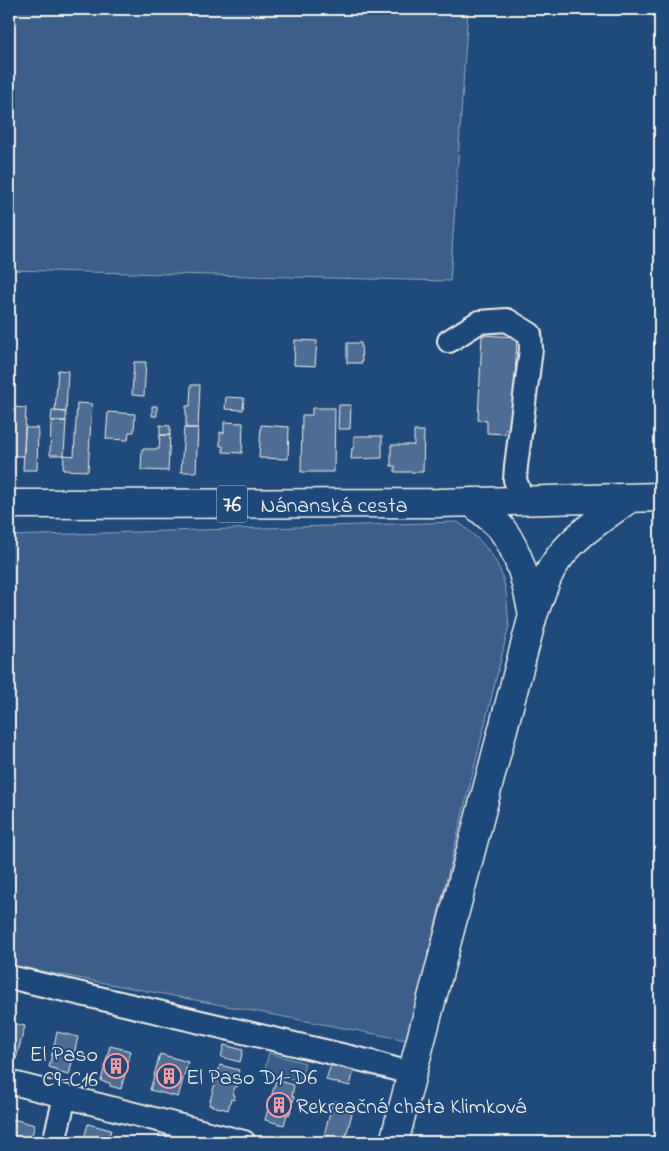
<svg xmlns="http://www.w3.org/2000/svg" width="669" height="1151" font-family="'Indie Flower',sans-serif">
	<style>
		.green { fill: #3a5f88; stroke: #97a8b8 }
		.building { fill: #4d6e92; stroke: #f4f1e8 }
		.lines { fill: none; stroke-linecap: round; stroke-linejoin: round }
		.minor-casing { stroke: #f4f1e8; stroke-width: 26 }
		.major-casing { stroke: #f4f1e8; stroke-width: 31 }
		.minor { stroke: #1f4a7a; stroke-width: 22 }
		.major { stroke: #1f4a7a; stroke-width: 28 }
		.labels { text-anchor: middle; stroke-width: 4; stroke-linejoin: round; paint-order: stroke }
		.shield { fill: #1f4a7a; stroke: #b4bfc7; stroke-width: 1 }
		.shield-label { font-size: 21px; font-weight: bold; fill: #f4f1e8 }
		.street-label { font-size: 22px; fill: #f4f1e8; stroke: #1f4a7a }
		.poi-label { font-size: 22px; fill: #f4f1e8; stroke: #1f4a7a; text-anchor: start }
	</style>
	<rect width="100%" height="100%" fill="#1f4a7a"/>
	<filter id="ink" filterUnits="userSpaceOnUse"><feTurbulence type="fractalNoise" baseFrequency=".02" numOctaves="2"/><feDisplacementMap in="SourceGraphic" scale="10" xChannelSelector="R" yChannelSelector="G"/><feConvolveMatrix kernelMatrix="1 2 1 2 8 2 1 2 1" color-interpolation-filters="sRGB"/></filter>
	<g filter="url(#ink)">
		<path class="green" d="M9,9H468L450,281L9,270Z
			M458,522C479,538 498,556 504,583C508,597 507,612 509,626L407,1040L9,965V536Z
			M269,1053L305,1063L300,1082L264,1073Z"/>
		<path class="building" d="M482,335L517,337L513,421L516,430L506,429L505,434L487,433V421L478,420Z
			M295,340L317,341L315,366L294,365Z
			M347,343H361L362,363H347Z
			M134,362H146L144,396L132,395Z
			M58,370L68,371L66,412L55,411Z
			M191,385H200L198,428H186V406H190Z
			M226,397L244,398L243,410L225,409Z
			M77,403L92,404L88,471L63,470L64,455L74,456Z
			M339,405H351L350,429H338Z
			M152,406H157V416H152Z
			M13,407L26,408L24,456H9V435H11Z
			M312,408H335L334,472H301L302,415H312Z
			M52,411L66,412V421H51Z
			M108,412L135,414L134,432H129L128,440L106,439Z
			M51,421H66L64,455H50Z
			M224,422L243,423L242,453L223,452V446H220V432L224,433Z
			M160,425L170,426V435H160Z
			M261,425L289,427L288,459L259,458Z
			M25,428H38L37,470H23Z
			M184,428H198L196,472H181Z
			M414,431H424L423,472H395V466H391V445H414Z
			M160,435H170L168,471L141,470L142,449H159Z
			M354,436H382V458L351,459L352,448H354Z
			M9,1022L25,1026L16,1059L9,1057Z
			M57,1032L78,1037L69,1075L57,1072L58,1070L49,1067Z
			M224,1045L243,1050L240,1062L221,1057Z
			M110,1046L131,1051L121,1089L110,1086V1083L101,1081Z
			M160,1054L188,1062L178,1097L150,1090Z
			M331,1064L354,1070L350,1086L326,1080Z
			M220,1065L239,1070L236,1081L239,1082L237,1087L235,1086L233,1094L235,1095L234,1100L231,1099L228,1110L209,1105Z
			M276,1080L294,1085L292,1096L294,1097L293,1102L290,1101L288,1109L291,1110L289,1115L287,1114L284,1125L265,1120Z
			M333,1101L354,1106L345,1140L324,1135Z
			M9,1118L35,1125L30,1142H18L9,1140Z
			M88,1124L111,1130L107,1142H83Z"/>
		<g class="lines">
			<defs>
				<path id="minor" d="M449,341L479,322L507,320L530,334L531,349L516,466L515,480L523,500
					M9,977L371,1062L412,1074
					M9,1082L244,1142
					M54,1142L65,1097"/>
				<path id="major" d="M472,502C482,511 493,519 501,528C520,552 527,586 533,615
					M9,504L438,503L660,497
					M394,1142L533,615C539,600 544,582 552,568C570,538 602,518 630,498"/>
			</defs>
			<use href="#minor" class="minor-casing"/>
			<use href="#major" class="major-casing"/>
			<use href="#minor" class="minor"/>
			<use href="#major" class="major"/>
		</g>
	</g>
	<defs>
		<symbol id="building-ring" viewBox="-11 -11 22 22"><circle r="9.5" fill="#1f4a7a" stroke="#ff9aa2" stroke-width="1.5"/><path d="M-4-6H4V6H1V3H-1V6H-4ZM-2.5-4.3h1.7v1.8h-1.7ZM.8-4.3h1.7v1.8H.8ZM-2.5-1h1.7V.8h-1.7ZM.8-1h1.7V.8H.8Z" fill="#ff9aa2"/></symbol>
	</defs>
	<g fill-rule="evenodd">
		<use href="#building-ring" x="102" y="1052" width="28" height="28"/>
		<use href="#building-ring" x="155" y="1062" width="28" height="28"/>
		<use href="#building-ring" x="265" y="1091" width="28" height="28"/>
	</g>
	<g class="labels">
		<rect class="shield" x="217" y="485.5" width="30" height="37" rx="4"/>
		<g class="shield-label">
			<text x="232" y="511">76</text>
		</g>
		<g class="street-label">
			<text x="334" y="512">Nánanská cesta</text>
		</g>
		<g class="poi-label">
			<text x="98" y="1061" text-anchor="end">El Paso<tspan x="98" dy="25">C9-C16</tspan></text>
			<text x="186" y="1084">El Paso D1-D6</text>
			<text x="296" y="1113">Rekreačná chata Klimková</text>
		</g>
	</g>
	<rect width="669" height="1151" fill="none" stroke="#1f4a7a" stroke-width="30"/>
	<rect x="15" y="15" width="639" height="1121" fill="none" stroke="#f4f1e8" stroke-width="2" filter="url(#ink)"/>
</svg>
